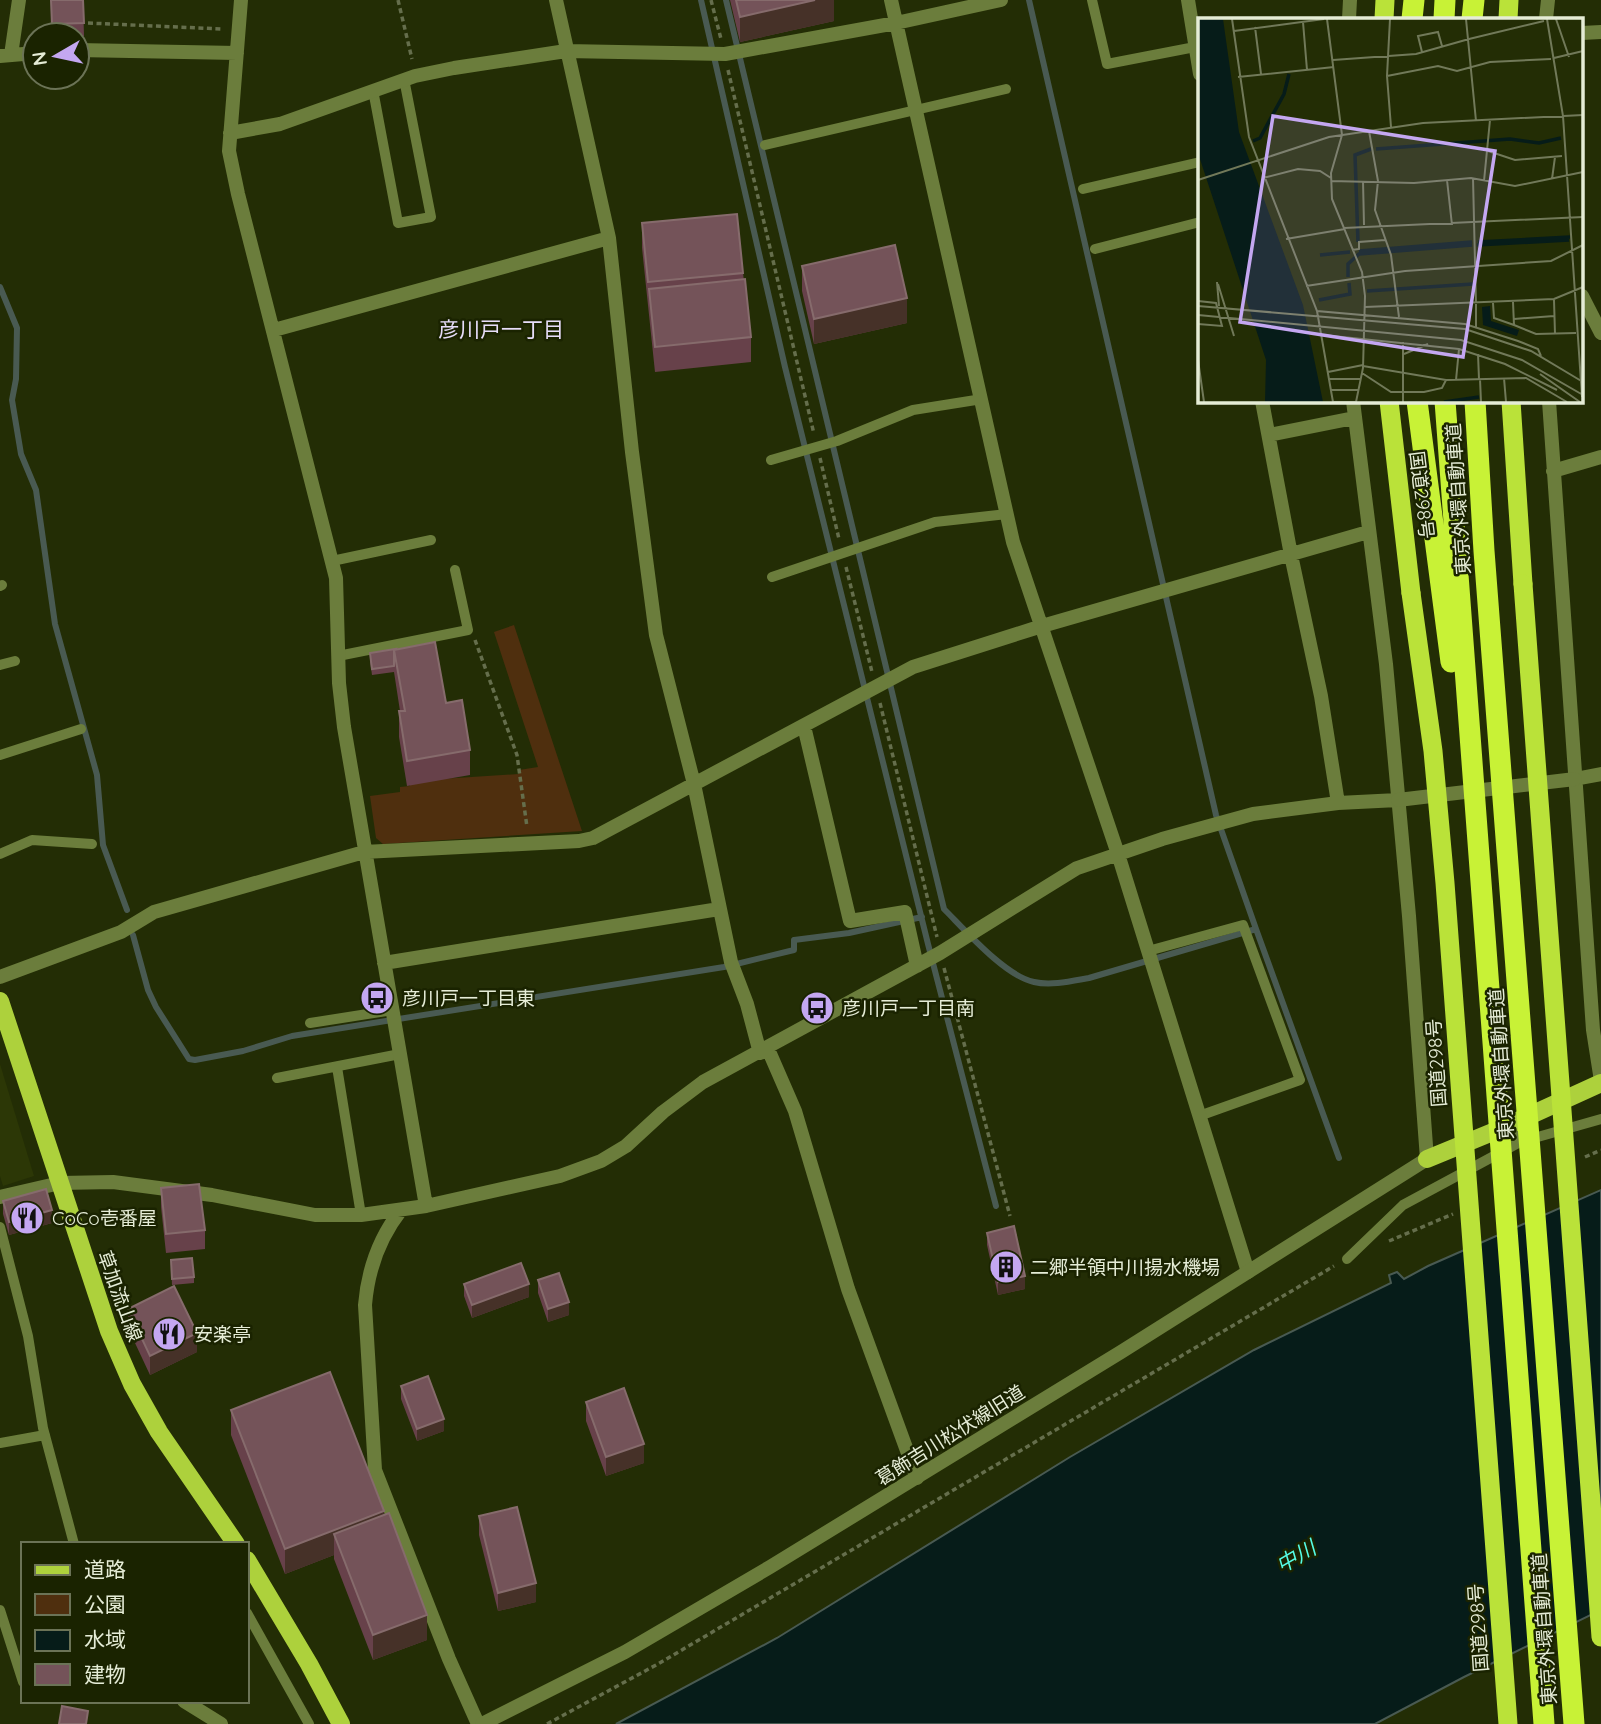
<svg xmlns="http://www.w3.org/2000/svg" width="1601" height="1724" font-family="Quicksand,'Noto Sans JP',sans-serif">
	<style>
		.built { fill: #2c3706 }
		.green { fill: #4f2f0e }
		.water { fill: #061c19; stroke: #495a52; stroke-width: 2 }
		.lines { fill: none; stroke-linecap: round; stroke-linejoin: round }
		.stream { stroke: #495a52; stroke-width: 6 }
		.path { stroke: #656e4c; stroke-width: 3.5; stroke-dasharray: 5 3.5; stroke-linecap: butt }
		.service { stroke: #6b7d3c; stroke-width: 10 }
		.minor { stroke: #6b7d3c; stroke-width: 14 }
		.tertiary { stroke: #6b7d3c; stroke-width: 14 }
		.primary { stroke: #add13c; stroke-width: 18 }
		.trunk { stroke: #bae239; stroke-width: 19 }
		.motorway { stroke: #c8f236; stroke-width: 21 }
		.trunk-bridge { stroke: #bae239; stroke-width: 19 }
		.motorway-bridge { stroke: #c8f236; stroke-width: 21 }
		.wall { fill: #67414a }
		.shaded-wall { fill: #463128 }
		.building { fill: #745359; stroke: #866b6c; stroke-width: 2 }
		.labels { text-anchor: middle; stroke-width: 5; stroke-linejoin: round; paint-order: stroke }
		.street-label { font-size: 19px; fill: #e5ecd6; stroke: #1a2300 }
		.poi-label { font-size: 19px; fill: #e5ecd6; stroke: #1a2300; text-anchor: start }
		.neighbourhood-label { font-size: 21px; fill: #e7ddf9; stroke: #1a2300 }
		.water-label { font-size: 21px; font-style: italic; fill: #55fce5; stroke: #1a2300 }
		.inset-river { fill: none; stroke: #061c19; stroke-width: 3.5 }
		.inset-road { fill: none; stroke: #717959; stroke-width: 2 }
		.view { fill: #c4a7f1; fill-opacity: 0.15; stroke: #c4a7f1; stroke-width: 3.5 }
		.inset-edge { fill: none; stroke: #e5ecd6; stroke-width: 3.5 }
	</style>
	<rect width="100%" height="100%" fill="#232d05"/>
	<path class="built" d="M0,1064L34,1176L3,1186L0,1176Z"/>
	<path class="green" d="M514,625L582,831L383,844L376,838L370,796L400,792V787L410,786V781L519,774V770L538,767L494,632Z"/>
	<path class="water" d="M1601,1190V1610L1464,1677L1375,1724H616L777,1638L1070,1457L1254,1350L1391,1283L1389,1275L1397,1272L1404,1279L1428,1266Z"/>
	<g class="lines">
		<path class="stream" d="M701,0L785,367L928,944L996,1206
			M726,0L944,909C965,930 1005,976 1034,982C1051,986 1072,981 1089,978L1256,929L1339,1158
			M1029,0L1216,815L1256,929
			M0,287L17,328L16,379L12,400L21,454L36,490L55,624L97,775L103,845L127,910
			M133,935L148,990L156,1007L189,1059L195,1060L243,1051L292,1036L724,967L794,950V940L849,933L922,917"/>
		<path class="path" d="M398,0L412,59
			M711,0L721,39
			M88,23L222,29
			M728,70L814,434
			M820,458L839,539
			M846,567L872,672
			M475,640L517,755L527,827
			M880,703L937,937
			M944,968L1010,1216
			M1585,1157L1601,1150
			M1389,1241L1453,1214
			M547,1724L658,1664L1334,1266"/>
		<path class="service" d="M1092,0L1107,64L1195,47
			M373,90L398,223L431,217L404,79
			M765,145L1006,89
			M1083,189L1200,162
			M1095,249L1200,222
			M771,460L837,441L913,410L982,399
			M332,561L431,540
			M772,577L935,522L1007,514
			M0,586L2,585
			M338,656L468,630L455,570
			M0,665L15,661
			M0,755L81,729
			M0,854L32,840L92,844
			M1148,951L1243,925L1300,1080L1199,1116
			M310,1023L393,1010
			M337,1067L361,1215
			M277,1078L400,1054
			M1515,1122L1520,1142L1601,1119
			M0,1227L28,1336L43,1428L74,1544
			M1347,1259L1403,1205L1520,1142
			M0,1443L45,1435
			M0,1610L23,1682
			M247,1613L309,1724"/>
		<path class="minor" d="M241,0L229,151L238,194L336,578L339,683L344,727L426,1206
			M556,0L609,238L632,452L656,635L694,784L731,962L747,1004L760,1053
			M891,0L1013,542L1118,854L1248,1272
			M1188,0L1200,74
			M1349,19L1350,0
			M1546,19L1548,0
			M1582,33L1601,32
			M77,50L237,53
			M11,55L19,0
			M0,56L35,53
			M230,133L280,124L415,76L454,68L566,51L725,54L896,23L1001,0
			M1582,296L1601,333
			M274,330L609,238
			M1262,401L1291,555L1321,696L1338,803
			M1353,401L1386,664L1409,916L1427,1159
			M1549,401L1593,1030L1601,1081
			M1269,435L1354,418
			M1553,471L1601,457
			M804,726L850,921L905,912L917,966
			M1575,779L1601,774
			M384,963L719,909
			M0,977L121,932L154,912L364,852L579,841L593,838L913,667L1042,626L1368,532
			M768,1049L795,1111L848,1289L917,1478
			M0,1197L60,1183L113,1182L212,1195L315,1215H361L426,1206L560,1176L601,1161L626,1146L663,1112L703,1082L940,953L1077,868L1162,839L1253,814L1338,803L1398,800
			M401,1210C379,1238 368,1269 365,1305L375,1470L449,1659L478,1724
			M184,1701L221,1724"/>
		<path class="tertiary" d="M1398,800L1575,779
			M482,1724L625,1652L770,1567L1121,1352L1427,1159"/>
		<path class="primary" d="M0,1001L109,1331L132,1384L159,1432L236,1544
			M1427,1159L1500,1129L1601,1083
			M247,1560L309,1664L341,1724"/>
		<path class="trunk" d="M1384,19L1385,0
			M1508,19L1509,0
			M1389,401L1411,593
			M1511,401L1523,584"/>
		<path class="motorway" d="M1412,19L1414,0
			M1444,19L1445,0
			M1472,19L1474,0"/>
		<path class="trunk-bridge" d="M1523,584L1601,1637
			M1411,593L1433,751L1445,883L1508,1724"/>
		<path class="motorway-bridge" d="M1417,401L1451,662
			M1445,401L1544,1724
			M1475,401L1484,551L1574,1724"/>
	</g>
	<path class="wall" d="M51,0H83L84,36L52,35Z
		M730,0H834V21L740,42Z
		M642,223L743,273L751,337V362L655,372L642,248Z
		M802,266L907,323L814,344L802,291Z
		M395,649L446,703L470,750V775L407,786L399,737V711H400L394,672L372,675L370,660V653Z
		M161,1188L205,1230V1249L166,1253L161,1207Z
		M3,1201L52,1223L9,1235L3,1214Z
		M987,1233L1025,1289L998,1295L987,1245Z
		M171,1260L194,1277V1283L172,1285Z
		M538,1280L569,1315L548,1322L538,1293Z
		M464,1284L529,1297L472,1318L464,1296Z
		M128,1309L197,1352L150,1375L128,1328Z
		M401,1386L444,1431L417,1441L401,1399Z
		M586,1402L644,1463L606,1476L586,1421Z
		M231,1410L384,1515L427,1640L373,1660L334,1559V1555L285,1574L231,1435Z
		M479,1516L536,1602L498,1611L479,1535Z"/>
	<path class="shaded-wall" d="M815,0H834V21L740,42V17Z
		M907,298V323L814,344V319Z
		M52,1210V1223L9,1235V1222Z
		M1025,1276V1289L998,1295V1282Z
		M529,1284V1297L472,1318V1305Z
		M569,1302V1315L548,1322V1309Z
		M197,1333V1352L150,1375V1356Z
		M444,1419V1431L417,1441V1429Z
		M644,1444V1463L606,1476V1457Z
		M384,1511V1536L334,1534V1555L285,1574V1549Z
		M536,1583V1602L498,1611V1593Z
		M427,1615V1640L373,1660V1635Z"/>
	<path class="building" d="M51,0H83L84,23L52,24Z
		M736,0H815L740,17Z
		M737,214L743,273L648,282L642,223Z
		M895,245L907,298L814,319L802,266Z
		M745,279L751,337L655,347L649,289Z
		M435,642L446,703L462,700L470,750L407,761L399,711H405L394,650Z
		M395,649L394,650V666L372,669L370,653Z
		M199,1184L205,1230L166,1234L161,1188Z
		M46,1189L52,1210L9,1222L3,1201Z
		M1014,1226L1025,1276L998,1282L987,1233Z
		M192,1258L194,1277L172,1279L171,1260Z
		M521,1263L529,1284L472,1305L464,1284Z
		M559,1273L569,1302L548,1309L538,1280Z
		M174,1286L197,1333L150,1356L128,1309Z
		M330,1372L384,1511L285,1549L231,1410Z
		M428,1376L444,1419L417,1429L401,1386Z
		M624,1388L644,1444L606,1457L586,1402Z
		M517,1507L536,1583L498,1593L479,1516Z
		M389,1513L427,1615L373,1635L334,1534Z
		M62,1706L88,1711L86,1724H59Z"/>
	<defs>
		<symbol id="bus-disc" viewBox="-11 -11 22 22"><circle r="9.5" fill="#c4a7f1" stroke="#1a2300"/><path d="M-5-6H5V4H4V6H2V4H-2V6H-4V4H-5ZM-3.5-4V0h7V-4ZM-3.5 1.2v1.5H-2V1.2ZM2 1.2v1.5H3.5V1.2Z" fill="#111"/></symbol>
		<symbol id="restaurant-disc" viewBox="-11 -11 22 22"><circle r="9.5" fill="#c4a7f1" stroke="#1a2300"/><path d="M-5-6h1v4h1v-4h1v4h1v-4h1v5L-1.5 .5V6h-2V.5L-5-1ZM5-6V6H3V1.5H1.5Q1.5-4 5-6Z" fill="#111"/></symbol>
		<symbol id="building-disc" viewBox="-11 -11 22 22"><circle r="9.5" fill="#c4a7f1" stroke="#1a2300"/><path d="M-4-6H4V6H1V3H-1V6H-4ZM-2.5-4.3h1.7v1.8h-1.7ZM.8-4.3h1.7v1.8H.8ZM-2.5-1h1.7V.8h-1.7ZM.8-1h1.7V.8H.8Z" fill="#111"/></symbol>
	</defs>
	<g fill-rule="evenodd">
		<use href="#bus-disc" x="358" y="979" width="38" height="38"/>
		<use href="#bus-disc" x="798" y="989" width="38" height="38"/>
		<use href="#restaurant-disc" x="8" y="1199" width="38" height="38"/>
		<use href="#building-disc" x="987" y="1248" width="38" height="38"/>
		<use href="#restaurant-disc" x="150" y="1315" width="38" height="38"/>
	</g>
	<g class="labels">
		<g class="street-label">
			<text transform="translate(1422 495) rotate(83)" y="7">国道298号</text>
			<text transform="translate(1458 499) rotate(-94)" y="7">東京外環自動車道</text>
			<text transform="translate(1436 1063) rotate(-94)" y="7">国道298号</text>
			<text transform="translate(1501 1064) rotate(-94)" y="7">東京外環自動車道</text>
			<text transform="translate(120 1296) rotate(70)" y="7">草加流山線</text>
			<text transform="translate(950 1435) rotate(-32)" y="7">葛飾吉川松伏線旧道</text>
			<text transform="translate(1478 1628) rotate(-94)" y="7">国道298号</text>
			<text transform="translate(1544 1629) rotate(-94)" y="7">東京外環自動車道</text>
		</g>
		<g class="poi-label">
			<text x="402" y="1005">彦川戸一丁目東</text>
			<text x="842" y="1015">彦川戸一丁目南</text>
			<text x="52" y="1225">CoCo壱番屋</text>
			<text x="1030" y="1274">二郷半領中川揚水機場</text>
			<text x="194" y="1341">安楽亭</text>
		</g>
		<g class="neighbourhood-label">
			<text x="501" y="337">彦川戸一丁目</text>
		</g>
		<g class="water-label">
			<text transform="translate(1296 1557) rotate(-30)" y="7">中川</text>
		</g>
	</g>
	<g transform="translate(1198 18)">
		<rect width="385" height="385" fill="#232d05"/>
		<path d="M0,1H25L41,114L105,287L125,384H67L68,342L0,135ZM292,288L293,303L321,312L319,318L285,307L284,289Z" fill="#061c19"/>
		<path class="inset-river" d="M55,123L62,120L86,76L91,56M178,131L312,121L341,125L363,120M160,224L157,137L173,131M280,224L372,219M279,227L371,222M161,233L274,224M122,237L152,234M150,259V246L161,236L274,227M169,273L275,266M121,282L152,276L151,265M246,384L281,379"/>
		<path class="inset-road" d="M34,1L51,119L119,293L267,306L320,323L340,331L343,338M129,1L144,117L133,155L134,181L164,254L167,278L165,350L158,384M192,1L189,58L193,109M268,1L278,103M349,1L365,98L384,379M358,1L371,39M105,4L109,52M57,9L63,56M36,13L126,1M271,21L346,3M224,34L220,18L240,14L244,28M356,40L385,33M135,42L218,36L271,21M189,58L240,48L259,53L292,44L353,41M40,59L136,49M171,113L180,163L177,192L193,237L201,299M290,133L317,142L364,138M65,160L100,151L122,153L133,160M275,160L278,286M354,161L357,139M0,162L131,119L225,105L385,97M249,162L254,207M133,163L216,165L273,160L317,168L385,154M165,163L166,207M286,163L292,102M146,210L385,199M88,221L147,211M154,232L161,231V224L187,222M19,264L21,288M20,266L36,318M108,268L207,253L353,243L385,227M356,282L357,316M0,283L18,285L24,308L0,306M315,284L316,307L338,316L378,315M295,285L296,300L316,307M278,286V309M0,288L267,311L333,333L385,364M167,289L356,281L385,269M119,293L135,384M0,297L263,322L324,342L385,377M316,301L356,298M125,317L261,331L307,346L359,372M206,336L230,326M280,336L281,361M0,342L6,384M165,348L248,362L328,360L369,384M130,354L165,347M164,355L193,374H226L244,370L248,362M342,356L382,384M306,360L308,384M131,361H163M282,361L283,384M258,362L261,331M133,372H160M135,384H158M205,384V324"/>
		<path class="view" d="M75,98L297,133L265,339L42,304Z"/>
		<rect width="385" height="385" class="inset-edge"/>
	</g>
	<rect x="21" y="1542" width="228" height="161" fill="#1a2300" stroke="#6b7356" stroke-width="2"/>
	<rect x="35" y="1565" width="35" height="10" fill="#add13c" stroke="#6b7356" stroke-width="2"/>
	<text x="84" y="1577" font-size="21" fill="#e5ecd6">道路</text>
	<rect x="35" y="1594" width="35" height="21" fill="#4f2f0e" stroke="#6b7356" stroke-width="2"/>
	<text x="84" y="1612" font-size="21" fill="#e5ecd6">公園</text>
	<rect x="35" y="1630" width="35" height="21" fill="#061c19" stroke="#6b7356" stroke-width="2"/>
	<text x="84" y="1647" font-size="21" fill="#e5ecd6">水域</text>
	<rect x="35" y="1664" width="35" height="21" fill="#745359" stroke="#6b7356" stroke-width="2"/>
	<text x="84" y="1682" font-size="21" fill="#e5ecd6">建物</text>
	<g transform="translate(56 56) rotate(261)"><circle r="33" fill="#1a2300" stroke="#6b7356" stroke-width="2"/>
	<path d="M0-5L12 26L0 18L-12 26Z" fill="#c4a7f1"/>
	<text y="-10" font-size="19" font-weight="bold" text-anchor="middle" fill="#e5ecd6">N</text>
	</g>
</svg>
